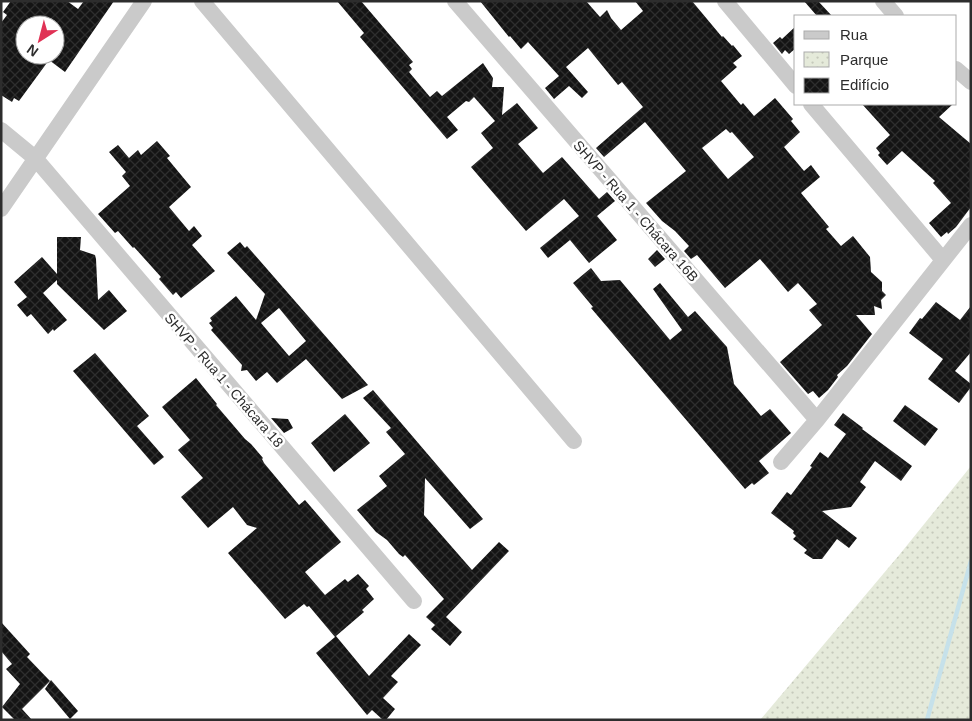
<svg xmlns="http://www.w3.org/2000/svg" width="972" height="721" font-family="Helvetica,sans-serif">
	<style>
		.park { fill: url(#park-dots) }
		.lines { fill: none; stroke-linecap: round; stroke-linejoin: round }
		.stream { stroke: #c6e1ea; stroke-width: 4.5 }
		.building { fill: url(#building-cross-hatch); fill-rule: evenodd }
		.minor { stroke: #cacaca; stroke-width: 16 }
		.labels { text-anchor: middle; stroke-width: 5; stroke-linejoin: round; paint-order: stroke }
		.street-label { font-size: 14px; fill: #2d2d2d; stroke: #fff }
	</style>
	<defs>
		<pattern id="park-dots" width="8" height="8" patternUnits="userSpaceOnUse" patternTransform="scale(1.25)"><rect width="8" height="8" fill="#e5eada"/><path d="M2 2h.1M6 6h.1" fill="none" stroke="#c5c9bb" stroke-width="1.8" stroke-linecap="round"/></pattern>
		<pattern id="building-cross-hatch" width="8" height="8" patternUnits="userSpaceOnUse" patternTransform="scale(1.25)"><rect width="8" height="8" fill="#141414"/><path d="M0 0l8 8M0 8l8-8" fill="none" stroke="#2e2e2e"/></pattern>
	</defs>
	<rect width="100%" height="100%" fill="#fff"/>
	<path class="park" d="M971,466V720H760L900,554Z"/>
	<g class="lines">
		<path class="stream" d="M927,720L971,561"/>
	</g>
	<path class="building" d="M11,1H67L78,9L84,1H114L65,72L49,60L19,101L14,98L12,102L1,95V23L7,15L3,12ZM25,25H55V55H25Z
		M337,1H361L413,62L409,65L412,69L409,72L430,97L437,91L442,96L483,63L493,78L492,87H504L502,115L517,103L538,128L518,144L543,173L562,157L599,199L607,192L615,201L597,216L617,240L589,263L570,240L548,258L540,248L579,216L564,199L526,231L471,167L493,148L481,133L495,121L474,97L469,102L466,101L447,117L458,130L447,139L360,37L364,33Z
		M480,1H586L600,17L607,10L611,18L621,30L643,11L635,1H692L722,37L723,36L732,46L733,45L742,56L733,63L737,67L721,81L741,105L743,103L754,116L775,98L793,119L791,121L800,132L784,147L804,171L811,165L820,177L801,193L829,227L826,229L841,246L853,236L870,257L871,272L882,282V291L886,295L881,300L882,309L874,306L875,315H856L872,334L847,366L837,375L838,377L828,390L819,398L813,391L808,394L780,362L822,325L809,310L817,304L798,283L788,292L760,259L725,288L697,255L691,259L684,251L689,246L675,231L662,221L646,203L686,171L645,122L604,157L596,148L643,107L622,82L618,85L588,48L566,67L588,92L582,98L569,86L554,99L545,88L559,76L528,42L521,49L510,36L509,37ZM726,129L730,133L732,132L754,157L728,179L702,148Z
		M804,1H818L832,16H817Z
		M796,26V48L789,54L785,50L782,54L773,43L780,37L782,39Z
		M862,104H953L939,117L971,144V207L956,227L948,234L947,232L941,237L929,223L951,203L933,183L935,181L902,151L887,165L878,155L880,153L876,148L890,135Z
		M157,141L170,156L167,158L191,187L169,207L189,231L194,226L202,236L192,245L215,271L181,298L176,292L173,295L159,279L161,277L134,247L133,248L118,231L115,233L98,214L130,186L122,176L126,172L109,152L118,145L129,158L138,150L141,155Z
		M57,237H81L80,250L95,255L96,259L98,300L109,290L127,311L104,330L57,284V280L43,293L67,320L54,331L53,329L48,334L31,314L27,317L17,305L27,297L14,282L42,257L57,274Z
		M240,242L245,248L247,246L368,385L342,399L306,359L277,383L267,372L256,381L247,370L241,371L242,365L211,330L213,328L209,323L212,321L210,318L236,296L256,320L265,294L227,253ZM279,308L306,341L289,356L261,323Z
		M657,250L665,259L655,267L648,259Z
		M591,268L601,281L620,280L670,340L682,330L653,289L660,283L688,317L695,311L727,347L734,384L761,416L770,409L791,433L759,461L769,473L754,485L752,483L745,489L591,308L593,307L573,283Z
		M936,302L960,320L971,306V352L955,371L971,384V387L959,403L928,379L943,359L909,333L920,318L922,319Z
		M95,353L149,416L137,426L164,457L154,465L73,371Z
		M196,378L217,404L216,405L245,439L251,444L263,458L262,459L264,463L299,505L305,500L341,542L305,572L325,595L345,579L348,582L358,574L369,586L366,589L374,599L362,610L364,612L336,636L355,659L369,676L409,634L421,645L391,676L398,682L383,698L395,709L386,720H383L372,710L367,715L316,653L335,637L309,606L307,607L304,604L285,619L228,553L257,528L247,525L233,507L208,528L181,497L203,478L178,450L190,440L162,407Z
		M373,390L483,519L470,529L425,478L424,515L472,570L499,542L509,551L446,617L462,632L450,646L431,629L435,625L426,617L444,599L405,555L403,557L399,554L387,540L376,532L357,510L387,486L379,476L405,454L386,432L391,428L363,398Z
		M905,405L938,429L925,446L893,421Z
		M843,413L863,428L862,429L912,466L901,481L875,461L860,482L866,487L851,507L822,511L857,538L849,548L837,539L822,559H813L804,553L807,550L793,539L796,536L793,533L794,531L771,513L787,492L791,495L812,467L810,466L820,452L828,458L846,434L834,425Z
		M345,414L370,443L334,472L311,443Z
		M271,418L288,419L293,428L284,433Z
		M1,622L30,654L27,657L50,681L22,709L32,720H15L2,707L20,684L6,669L12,664L1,651Z
		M51,680L78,711L70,719L45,689Z"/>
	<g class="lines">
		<path class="minor" d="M202,1L574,441
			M455,1L817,420
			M725,1L796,86
			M883,1L896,16
			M956,69L971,82
			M811,104L943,260
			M1,130L35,158L414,601
			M1,209L144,1
			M781,462L817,420L971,225"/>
	</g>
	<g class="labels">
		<g class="street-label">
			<text transform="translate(636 211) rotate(49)" y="5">SHVP - Rua 1 - Chácara 16B</text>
			<text transform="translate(224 380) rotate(49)" y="5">SHVP - Rua 1 - Chácara 18</text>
		</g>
	</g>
	<rect width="972" height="721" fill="none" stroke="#2d2d2d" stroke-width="5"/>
	<rect x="794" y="15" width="162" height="90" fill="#ffffff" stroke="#ababab"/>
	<rect x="804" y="31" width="25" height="8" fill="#cacaca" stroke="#ababab"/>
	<text x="840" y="40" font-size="15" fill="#2d2d2d">Rua</text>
	<rect x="804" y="52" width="25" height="15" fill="url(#park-dots)" stroke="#ababab"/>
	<text x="840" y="65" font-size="15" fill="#2d2d2d">Parque</text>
	<rect x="804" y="78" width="25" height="15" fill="url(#building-cross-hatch)" stroke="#ababab"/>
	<text x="840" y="90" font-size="15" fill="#2d2d2d">Edifício</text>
	<g transform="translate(40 40) rotate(216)"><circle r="24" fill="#ffffff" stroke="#ababab"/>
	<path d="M0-4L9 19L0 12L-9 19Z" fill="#e03255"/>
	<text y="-8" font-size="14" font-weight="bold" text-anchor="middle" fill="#2d2d2d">N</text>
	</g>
</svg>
